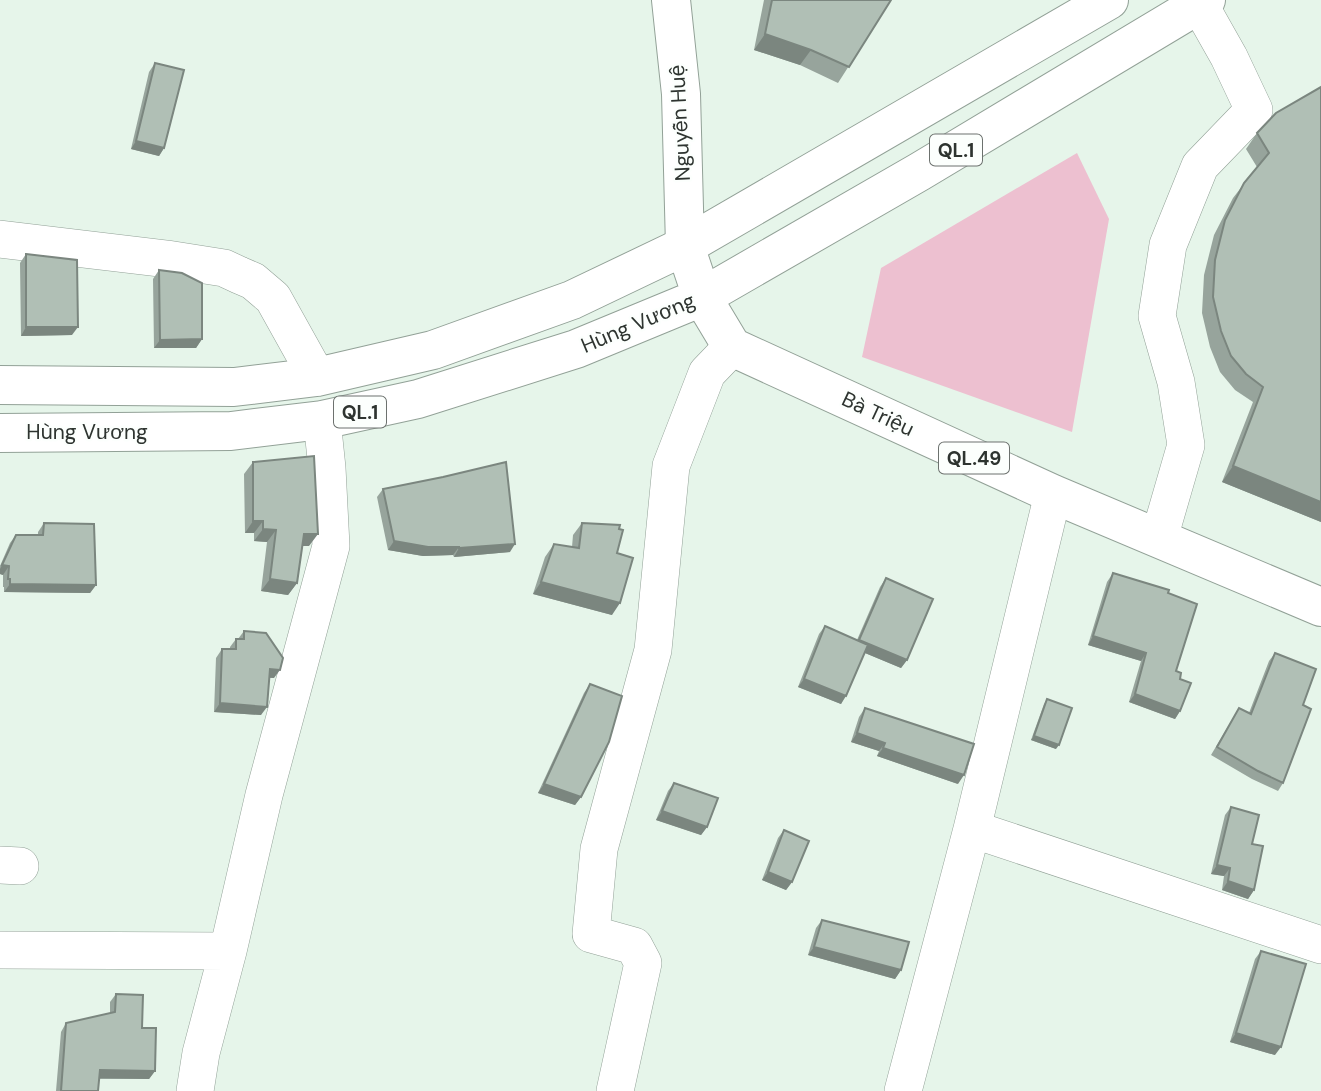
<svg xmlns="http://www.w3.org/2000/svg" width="1321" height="1091" font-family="'DM Sans',sans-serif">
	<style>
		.green { fill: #edc0d0 }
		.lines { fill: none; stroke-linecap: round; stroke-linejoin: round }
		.minor-casing { stroke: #92a197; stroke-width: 38 }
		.major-casing { stroke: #92a197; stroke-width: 40 }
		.highway-casing { stroke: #92a197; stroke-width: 40 }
		.minor { stroke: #fff; stroke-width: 37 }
		.major { stroke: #fff; stroke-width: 38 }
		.highway { stroke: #fff; stroke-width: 38 }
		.wall { fill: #97a49c }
		.shaded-wall { fill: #7b867f }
		.building { fill: #b0bfb5; stroke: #7b867f; stroke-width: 2 }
		.labels { text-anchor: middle; stroke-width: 5; stroke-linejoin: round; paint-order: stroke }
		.shield { fill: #fcfffd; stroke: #6c716e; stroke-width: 2 }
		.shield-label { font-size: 19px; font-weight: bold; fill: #2e3430 }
		.street-label { font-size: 21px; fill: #2e3430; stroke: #fcfffd }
	</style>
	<rect width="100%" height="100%" fill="#e6f5ea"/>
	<path class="green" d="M1077,153L1109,219L1072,432L862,357L881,268Z"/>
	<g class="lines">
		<defs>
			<path id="minor" d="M0,239L167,259L224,268L239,275L253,281L273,298L317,377
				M1159,538L1186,445L1176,382L1157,316L1168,245L1200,166L1254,110L1229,57L1199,4
				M972,829L1321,945
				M0,865L20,866
				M0,950L228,951
				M195,1091L201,1053L228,951L264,795L331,546L327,468L322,420
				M615,1091L643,963L634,946L591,934L599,849L653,650L671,466L707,373L732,347
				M903,1091L972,829L1053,494"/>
			<path id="major" d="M671,0L681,94L685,246L1109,0
				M702,297L919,172L1206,0"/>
			<path id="highway" d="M0,385L234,387L317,377L433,350L572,300L685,246L702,297L732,347L1053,494L1321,607
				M0,433L231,431L322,420L418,399L576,349L702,297"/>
		</defs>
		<use href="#minor" class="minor-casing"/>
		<use href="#major" class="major-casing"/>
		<use href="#highway" class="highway-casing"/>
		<use href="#minor" class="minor"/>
		<use href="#major" class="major"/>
		<use href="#highway" class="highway"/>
	</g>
	<path class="wall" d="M764,0H891L838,83L800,65L754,50Z
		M155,63L164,148L159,156L131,149L149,72Z
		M1276,113L1321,522L1222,482L1253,402L1235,390L1220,372L1210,347L1202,313L1204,275L1214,235L1233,198L1257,167L1246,149L1257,133Z
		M26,254L72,335L21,336L20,263Z
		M159,270L202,339L196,348H154L153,279Z
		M253,462L309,546H302L297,583L288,595L261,591L267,542L254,541V533H245L244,474Z
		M383,489L510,552L454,557L453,555L423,556L388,550L377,497Z
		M44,523L96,585L90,593L4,592V587H3V575L0,574V566L10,543L16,535H38V532Z
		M582,523L619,529L612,615L533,594L545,557L554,544L572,547L573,535Z
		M1113,573L1168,593L1176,671L1180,679V711L1175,719L1129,702L1141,661L1088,645L1107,582Z
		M886,578L907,660L901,668L865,653L841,704L798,687L819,634L825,626L857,640L880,587Z
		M244,631L274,678H269L261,715L214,712L216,658L222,649H230V647L236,639H238Z
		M1275,653L1303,705L1283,783L1278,791L1252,779L1211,755L1239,708L1249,713L1269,661Z
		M590,684L581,797L575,805L538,793L584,693Z
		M1047,699L1056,749L1031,740L1044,704Z
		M865,708L958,784L877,756L879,751L851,742L859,717Z
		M674,783L707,827L701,835L656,820L668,791Z
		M1231,807L1252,844L1254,890L1248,899L1222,890L1224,876L1211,874L1225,815Z
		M784,830L792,882L786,890L762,880L778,838Z
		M822,920L901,970L895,979L808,955L816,928Z
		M1261,951L1275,1055L1230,1042L1255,959Z
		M116,994L142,1028L155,1071L149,1079H99L98,1091H56L61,1032L66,1023L110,1014V1002Z"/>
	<path class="shaded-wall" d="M765,34L811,50L800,65L754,50Z
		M136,141L164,148L159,156L131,149Z
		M26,327H78L72,335L21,336Z
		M202,339L196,348H154L160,340Z
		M1233,466L1321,502V522L1222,482Z
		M253,521H263L254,533H245Z
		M263,529L276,530L267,542L254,541Z
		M304,534H318L309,546H295Z
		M394,541L459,547L453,555L423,556L388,550Z
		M515,544L510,552L454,557L459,548Z
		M2,565L9,566L3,575L0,574V569Z
		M270,579L297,583L288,595L261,591Z
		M541,582L620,603L612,615L533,594Z
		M10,584L96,585L90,593L4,592Z
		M1093,636L1146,653L1141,661L1088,645Z
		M859,640L907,660L901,668L853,648Z
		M270,669L280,670L274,678L264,677Z
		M804,679L846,696L841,704L798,687Z
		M1135,694L1180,711L1175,719L1129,702Z
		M220,703L267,707L261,715L214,712Z
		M857,733L885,743L879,751L851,742Z
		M1034,736L1059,745L1056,749L1031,740Z
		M883,748L964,775L958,784L877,756Z
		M544,784L581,797L575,805L538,793Z
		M662,811L707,827L701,835L656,820Z
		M1217,865L1230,868L1224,876L1211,874Z
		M768,872L792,882L786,890L762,880Z
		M1228,881L1254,890L1248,899L1222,890Z
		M814,947L901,970L895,979L808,955Z
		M1236,1033L1281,1047L1275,1055L1230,1042Z
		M100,1070L155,1071L149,1079L94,1078Z"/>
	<path class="building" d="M772,0H891L849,67L811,50L765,34Z
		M155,63L184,70L164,148L136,141Z
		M1321,87V502L1233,466L1263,387L1246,374L1231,356L1221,331L1213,297L1215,260L1225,220L1244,183L1269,153L1257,133L1276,113Z
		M26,254L77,260L78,327H26Z
		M159,270L182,273L202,283V339L160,340Z
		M314,456L318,534H304L297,583L270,579L276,530L263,529V521H253V462Z
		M506,462L515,544L459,548V547H428L394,541L383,489L443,477Z
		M44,523L94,524L96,585L10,584V579H8L9,566L2,565L16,535H43Z
		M582,523L620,525L619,529L623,530L617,553L633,558L620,603L541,582L554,544L579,548Z
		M1113,573L1169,590L1168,593L1197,604L1176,671L1181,673L1180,679L1191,683L1180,711L1135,694L1146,653L1093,636Z
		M886,578L933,599L907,660L859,640Z
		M825,626L868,645L846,696L804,679Z
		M244,631L266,633L283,658L280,670L270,669L267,707L220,703L222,649H236V639H244Z
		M1275,653L1316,669L1303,705L1311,709L1283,783L1258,771L1217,747L1239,708L1251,714Z
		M590,684L622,696L609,742L581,797L544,784Z
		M1047,699L1072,708L1059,745L1034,736Z
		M865,708L974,744L964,775L883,748L885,743L857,733Z
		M674,783L718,798L707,827L662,811Z
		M1231,807L1259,815L1252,844L1263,846L1254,890L1228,881L1230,868L1217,865Z
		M784,830L809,841L792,882L768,872Z
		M822,920L909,942L901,970L814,947Z
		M1261,951L1306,964L1281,1047L1236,1033Z
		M116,994L143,995L142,1028H156L155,1071L100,1070L98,1091H61L66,1023L115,1012Z"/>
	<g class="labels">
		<g class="shield">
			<rect x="930" y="134.5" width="52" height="31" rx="5"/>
			<rect x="334" y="396.5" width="52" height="31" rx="5"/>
			<rect x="939" y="442.5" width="70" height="31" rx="5"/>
		</g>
		<g class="shield-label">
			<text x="956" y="157">QL.1</text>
			<text x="360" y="419">QL.1</text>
			<text x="974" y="465">QL.49</text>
		</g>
		<g class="street-label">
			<text transform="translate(680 123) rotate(-93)" y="7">Nguyễn Huệ</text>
			<text transform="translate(638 323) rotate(-23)" y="7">Hùng Vương</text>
			<text transform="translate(878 414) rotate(25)" y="7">Bà Triệu</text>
			<text x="87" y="439">Hùng Vương</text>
		</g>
	</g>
</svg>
